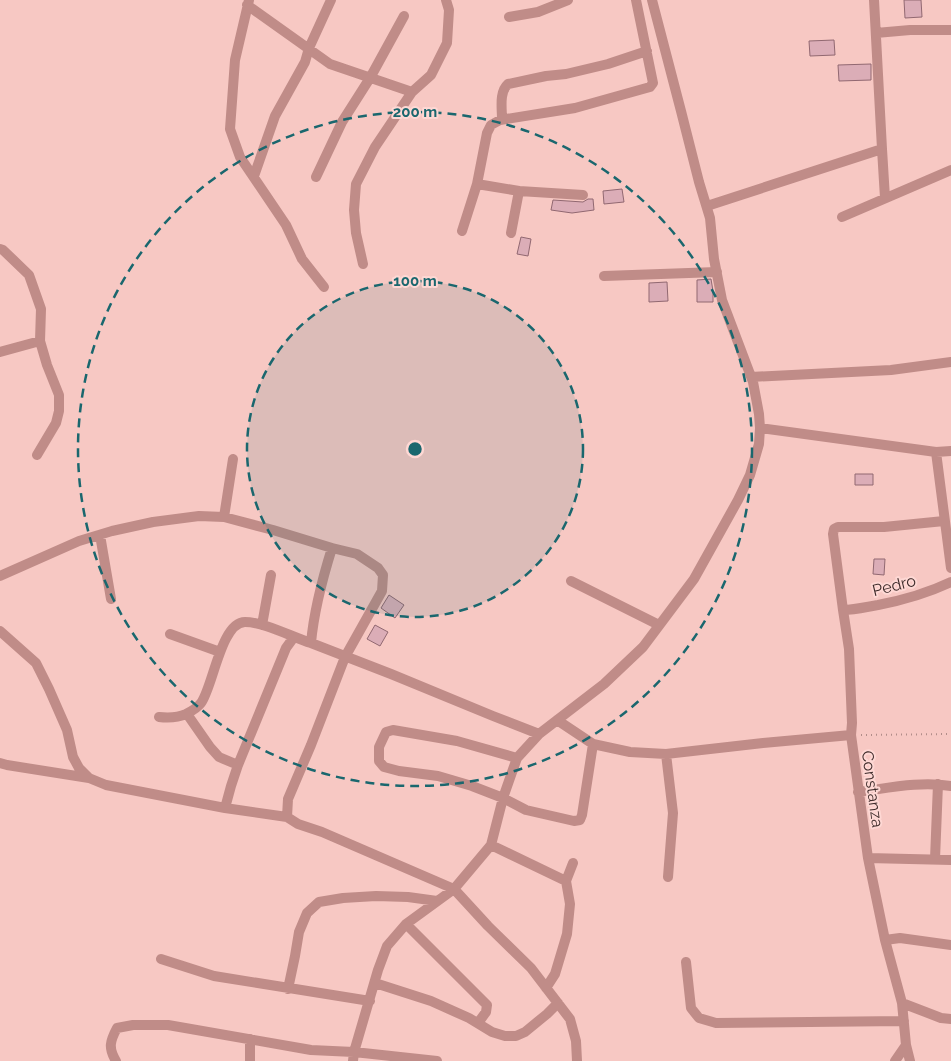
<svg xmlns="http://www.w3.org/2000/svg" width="951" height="1061" font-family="Raleway,sans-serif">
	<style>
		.building { fill: #dbadb7; stroke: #916871 }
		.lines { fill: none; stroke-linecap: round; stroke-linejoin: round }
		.path { stroke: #b18d89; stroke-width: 2; stroke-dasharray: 1 4; stroke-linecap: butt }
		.street { stroke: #c08c88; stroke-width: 10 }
		.ring { fill: none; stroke: #1a676e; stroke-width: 2.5; stroke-dasharray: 9 6 }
		.labels { text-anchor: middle; stroke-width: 4; stroke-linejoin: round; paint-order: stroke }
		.street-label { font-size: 16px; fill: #3b2928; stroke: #fed8d4 }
		.centre { fill: #1a676e; stroke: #fed8d4; stroke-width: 2.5 }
		.ring-label { font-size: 15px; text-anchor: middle; font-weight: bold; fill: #1a676e; stroke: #fed8d4; stroke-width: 4; stroke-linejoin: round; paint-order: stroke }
	</style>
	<rect width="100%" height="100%" fill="#f7c8c3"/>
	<path class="building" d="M904,0H921L922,17L905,18Z
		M834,40L835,55L810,56L809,41Z
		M871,64V80L839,81L838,65Z
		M622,189L624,202L604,204L603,191Z
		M588,199H593L594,210L572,213L551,210L553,200L583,202Z
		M521,237L531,239L528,256L517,254Z
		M711,279L713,291V302H697V280Z
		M667,282L668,301L649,302V283Z
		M855,474H873V485H855Z
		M874,559H885L884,575L873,574Z
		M389,595L404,605L395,618L381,608Z
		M375,625L388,632L380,646L367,639Z"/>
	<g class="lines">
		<path class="path" d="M861,735L951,734"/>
		<path class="street" d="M249,0L235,60L230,129L240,157L286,225L302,259L324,287
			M874,0L882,149L885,198
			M247,5L330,64L412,92
			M509,17L538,12L568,0
			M876,33L910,30H951
			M502,119C502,108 499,92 508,84L546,76L566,74L608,64L647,51
			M254,176L275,116L305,62L309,48L331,0
			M316,177L342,122L370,78L404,16
			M477,184L519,191L583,195
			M707,206L882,149
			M842,217L951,170
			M462,231L477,184L487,133L491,125L500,120L575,108L650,87L653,83L636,0
			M511,233L519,191
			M0,249L3,250L29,275L41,309L40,341L47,365L59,395V411L56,423L37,455
			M363,264L356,233L354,210L356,184L375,147L412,92L431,75L447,43L449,10L446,0
			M604,276L717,272
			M0,352L40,341
			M751,377L891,370L951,362
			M760,428L936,452L951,451
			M936,452L951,568
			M224,517L233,459
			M100,535L111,599
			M0,576L79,541L112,531L153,522L199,516L224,517L273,530L332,548L357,554L378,568L383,575L382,591L345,657L311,745L288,799L287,817
			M571,581L659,625
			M843,610C855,610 866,607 878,605C904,600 928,593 951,582
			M262,625L271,575
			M0,631L36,663L49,689L67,730L73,757L79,768L89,778L106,785L225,808
			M170,634L220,652
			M294,637L286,648L238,765L231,786L225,808L287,817L298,824L322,832L454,889L488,926L531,968L570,1019L576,1041L577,1061
			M311,643L391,674L493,716L539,734
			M187,714L210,747L219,757L238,765
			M159,717C168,718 177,718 186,714C190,712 198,707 201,703C213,687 221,622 245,622C264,622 292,637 311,643C314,610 322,580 332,548
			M557,720L593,744L630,752L666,754L763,743L851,735L868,858L885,940L902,1003L906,1045L910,1061
			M851,735L852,723L849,649L843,610L833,534L834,529L838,527H884L944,521
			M666,754L673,813L668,877
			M517,758L457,741L393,730L386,732L379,747V761L384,767L399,771L438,776L472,786L503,798L526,810L574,821L580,820L582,815L593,744
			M0,763L7,765L89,778
			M858,792C889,788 920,781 951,786
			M491,845L566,881
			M868,858L951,860
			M935,859L938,784
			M406,924L487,1005L486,1012L478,1023
			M885,940L900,938L951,945
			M161,959L214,976L370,1001
			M686,962L691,1008L699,1018L716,1023L904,1021
			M375,983L431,1001L469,1018L492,1032L505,1036H516L525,1032L547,1014L558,1003
			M546,988L555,974L567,934L570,904L566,881L573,863
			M288,989L295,956L299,932L307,913L319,902L343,898L376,896L408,897L437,901
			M902,1003L941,1018L951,1019
			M250,1039V1061
			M116,1061C108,1048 110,1041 117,1028L133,1025H168L311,1050L354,1052L437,1061
			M353,1061L354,1052L378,970L387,946L406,924L454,889L491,845L503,798L517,758L539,734L604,684L643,647L694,579L738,500L750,475L759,444L760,428L759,414L753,382L722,300L714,259L710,218L699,182L681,111L652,0
			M895,1061L906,1045"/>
	</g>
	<circle cx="415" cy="449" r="168" fill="#1a676e" fill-opacity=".12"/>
	<g class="ring">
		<circle cx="415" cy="449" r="168"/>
		<circle cx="415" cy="449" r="337"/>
	</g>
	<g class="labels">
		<g class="street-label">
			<text transform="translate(894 585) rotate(-14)" y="6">Pedro</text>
			<text transform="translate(873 789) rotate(82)" y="6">Constanza</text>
		</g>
	</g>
	<circle cx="415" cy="449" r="8" class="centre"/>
	<g class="ring-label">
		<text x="415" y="117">200 m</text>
		<text x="415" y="286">100 m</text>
	</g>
</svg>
